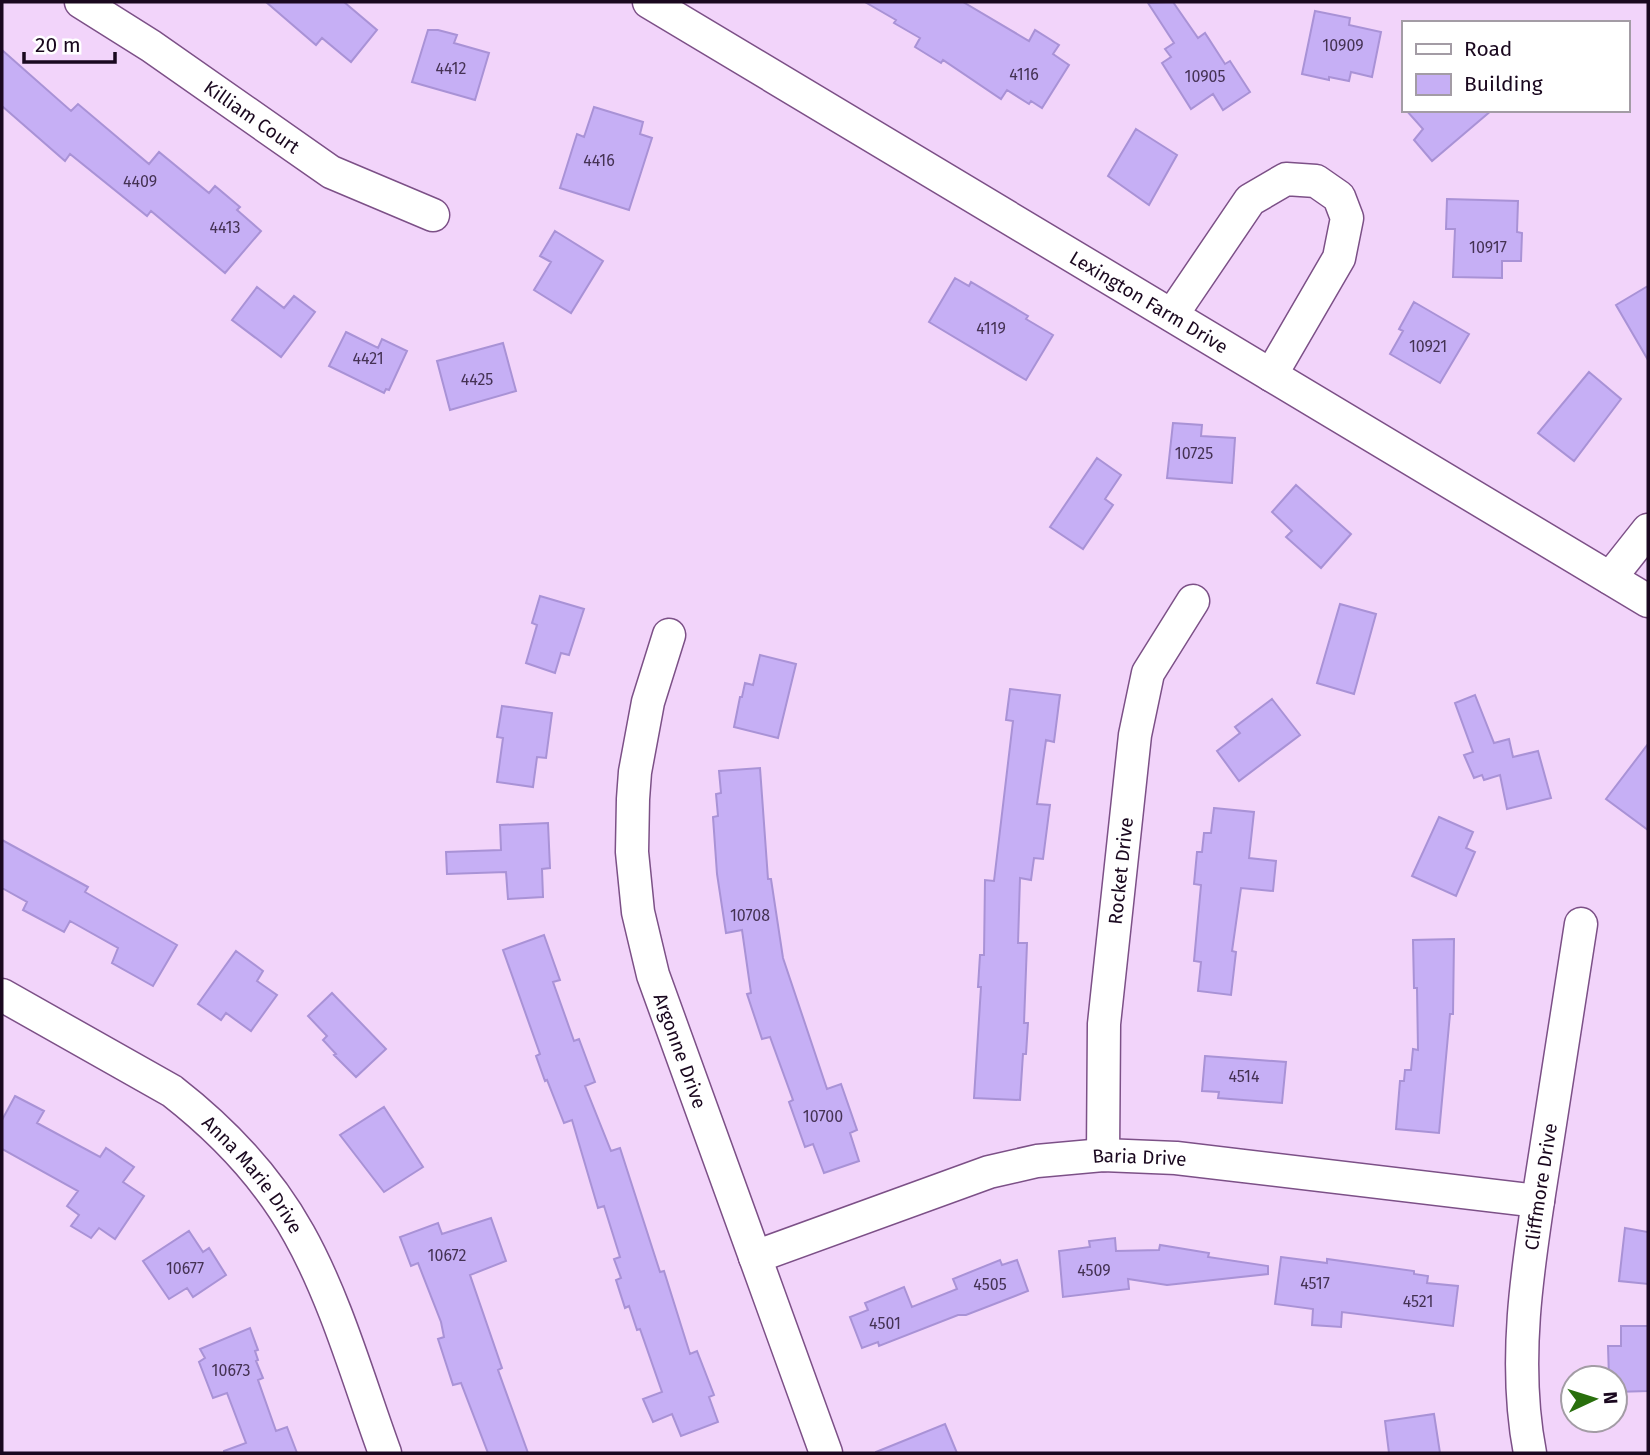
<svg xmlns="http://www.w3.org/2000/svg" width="1650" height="1455" font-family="'Fira Sans',sans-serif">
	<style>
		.building { fill: #c6aff5; stroke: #a992d6; stroke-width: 2 }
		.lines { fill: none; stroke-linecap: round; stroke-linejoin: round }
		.minor-casing { stroke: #7c5087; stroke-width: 35 }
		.minor { stroke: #fff; stroke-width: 32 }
		.labels { text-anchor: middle; stroke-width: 5; stroke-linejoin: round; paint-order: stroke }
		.number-label { font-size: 16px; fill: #453254 }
		.street-label { font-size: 19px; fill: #1a081f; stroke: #fff }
	</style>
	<rect width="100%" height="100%" fill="#f2d4fa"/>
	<path class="building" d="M266,2H344L377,30L351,62L322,38L316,45Z
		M865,2H963L1029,41L1035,30L1059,45L1053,54L1069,65L1042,108L1031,101L1029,104L1007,90L1001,99L943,60L941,63L915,47L920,38L894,23L896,20Z
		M1173,2L1198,38L1205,33L1225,64L1230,61L1250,92L1223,110L1213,94L1191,109L1162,63L1171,57L1165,49L1174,43L1148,3Z
		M1315,11L1350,18L1349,25L1381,32L1372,77L1351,72L1349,81L1329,77V80L1302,74Z
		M428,30H438L457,35L454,43L489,53L475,100L412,82Z
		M2,50L71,111L78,104L149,164L159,152L209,193L215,186L240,207L237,210L261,231L225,273L151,211L147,216L70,154L65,161L2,106Z
		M594,107L643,122L640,134L652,138L629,210L560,188L577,134L584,137Z
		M1406,110H1492L1432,161L1414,140L1423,129Z
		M1136,129L1177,155L1149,205L1108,176Z
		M1447,199L1518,201L1517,232L1522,233L1521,261H1502V278L1453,277L1455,229H1446Z
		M555,231L603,261L571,313L534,290L551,262L540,256Z
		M955,278L969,286L971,282L1028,316L1026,319L1053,335L1026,380L929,322Z
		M1648,286V360L1616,305Z
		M257,287L284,308L294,296L315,312L281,357L232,320Z
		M1414,302L1469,334L1440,383L1390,354L1403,331L1399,329Z
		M346,332L378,348L382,339L407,351L389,390L386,389L384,393L329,366Z
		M503,343L516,391L450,410L437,361Z
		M1589,372L1621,399L1574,461L1538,433Z
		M1173,423L1202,425L1201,436L1235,438L1232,483L1167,478Z
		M1097,458L1121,475L1105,499L1113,505L1083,549L1050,527Z
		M1296,485L1351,534L1321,568L1286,537L1292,531L1272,512Z
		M540,596L584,609L569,655L561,653L555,673L526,663L537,625L532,623Z
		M1340,604L1376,614L1354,694L1317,683Z
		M760,655L796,664L778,738L734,727L740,697H742L745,683L753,685Z
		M1010,689L1060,695L1054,742L1046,740L1037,804L1050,805L1043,859L1034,858L1031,880L1020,878L1018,943H1027L1024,1023H1028L1026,1054H1023L1020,1100L974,1098L981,987H978L980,955H984L985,880L994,881L1013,721L1006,720Z
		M1475,695L1494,743L1509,739L1513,757L1538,751L1551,798L1507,809L1500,775L1484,780L1482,775L1474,778L1464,755L1473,752L1455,703Z
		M1272,699L1300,735L1239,781L1217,751L1240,733L1235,727Z
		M502,706L552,713L546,758L537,757L533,787L497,782L503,738L497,737Z
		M1648,744V830L1606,799Z
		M760,768L768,879H771L783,958L827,1089L841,1084L857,1130L850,1133L859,1161L824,1173L813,1144L805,1147L789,1102L793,1100L770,1037L762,1039L747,994L751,993L742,930L726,933L717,874L713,817L718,816L716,794L721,793L719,771Z
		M1214,808L1254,812L1249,858L1276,861L1273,891L1241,888L1232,951L1236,952L1231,995L1198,991L1201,962L1194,961L1201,885L1194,884L1197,852H1202L1204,833H1211Z
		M1439,817L1473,832L1466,848L1475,852L1456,896L1412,876Z
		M548,823L550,868L542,869L543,897L508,899L506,872L447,874L446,852L501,850L500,825Z
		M2,840L88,887L85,892L177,945L153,986L112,963L118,948L70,921L64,932L23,910L27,902L2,888Z
		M544,935L560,980L553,982L574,1041L579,1039L595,1082L585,1086L611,1151L620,1148L660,1272L664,1271L690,1354L697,1351L714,1395L709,1397L718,1422L681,1436L672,1414L653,1422L643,1399L662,1392L640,1329L637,1330L629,1306L625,1308L616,1280L621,1278L614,1259L620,1257L604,1206L598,1208L572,1120L564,1123L547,1080L545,1081L536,1056L540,1054L503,950Z
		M1454,939L1453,1014H1450L1439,1133L1396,1129L1400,1081H1404L1405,1070H1411L1413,1049L1418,1050L1417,988H1414L1413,940Z
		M236,951L263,971L257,981L277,995L251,1031L226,1013L221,1020L198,1004Z
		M332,993L386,1049L356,1077L334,1055L336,1054L323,1040L327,1036L308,1016Z
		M1205,1056L1286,1062L1282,1103L1218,1098L1219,1092L1202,1091Z
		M15,1096L44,1111L37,1123L100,1157L106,1148L134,1167L123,1182L144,1196L115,1239L99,1228L91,1238L71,1226L79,1215L67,1206L78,1191L2,1149V1120Z
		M384,1107L423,1167L384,1192L340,1135Z
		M491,1218L506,1261L470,1275L502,1368L498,1370L528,1453H488L461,1383L453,1385L438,1339L444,1337L441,1322L418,1263L411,1266L400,1237L438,1223L442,1234Z
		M1625,1228L1648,1232V1284L1619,1281Z
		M189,1231L203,1252L209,1248L226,1275L193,1297L187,1288L169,1299L143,1261Z
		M1115,1238L1116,1251L1159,1250L1160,1245L1209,1253L1208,1257L1268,1266V1274L1167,1285L1128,1279L1129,1289L1063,1297L1059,1251L1090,1247L1089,1241Z
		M1281,1257L1327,1263V1259L1414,1271V1274L1428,1276L1427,1283L1458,1286L1453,1326L1342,1312L1341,1327L1312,1325L1313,1309L1275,1304Z
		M1000,1260L1002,1265L1017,1260L1028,1291L966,1315H958L879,1346L878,1342L862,1348L850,1317L868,1310L865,1303L904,1287L912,1307L957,1289L953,1279Z
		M1621,1326H1648V1391L1615,1392V1378H1609L1608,1346H1621Z
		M250,1328L258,1350L255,1351L258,1360L256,1361L263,1378L258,1380L276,1431L287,1427L297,1453H224V1451L246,1443L227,1393L213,1398L199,1362L205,1358L200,1349Z
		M1434,1414L1440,1453H1389L1385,1421Z
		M945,1424L957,1453H876V1452Z"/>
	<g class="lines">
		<defs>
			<g id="minor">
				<path id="s1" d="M81,2L151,46L331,172L433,215"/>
				<path id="s2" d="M649,2L1648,601"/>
				<path d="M1172,315L1250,200L1286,179L1316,181L1339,197L1347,218L1339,258L1271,375"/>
				<path d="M1610,578L1648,530"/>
				<path id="s3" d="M669,635L648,702L635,772L633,799L632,852L638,912L653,975L826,1453"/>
				<path id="s4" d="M2,995L172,1091C222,1130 268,1178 299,1234C336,1300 359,1382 385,1453"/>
				<path id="s5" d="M1103,1155L1104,1024L1135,735L1148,673L1193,601"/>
				<path id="s6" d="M755,1257L989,1172L1037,1161L1103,1155L1176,1158L1538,1201"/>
				<path id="s7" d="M1530,1453C1511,1356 1530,1253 1545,1156C1557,1079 1569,1001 1581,924"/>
			</g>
		</defs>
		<use href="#minor" class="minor-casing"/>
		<use href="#minor" class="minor"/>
	</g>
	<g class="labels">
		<g class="number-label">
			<text x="1343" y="51">10909</text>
			<text x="451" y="74">4412</text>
			<text x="1024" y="80">4116</text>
			<text x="1205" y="82">10905</text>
			<text x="599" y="166">4416</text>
			<text x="140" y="187">4409</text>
			<text x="225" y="233">4413</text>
			<text x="1488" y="253">10917</text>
			<text x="991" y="334">4119</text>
			<text x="1428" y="352">10921</text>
			<text x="368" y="364">4421</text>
			<text x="477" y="385">4425</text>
			<text x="1194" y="459">10725</text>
			<text x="750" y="921">10708</text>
			<text x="1244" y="1082">4514</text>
			<text x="823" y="1122">10700</text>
			<text x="447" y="1261">10672</text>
			<text x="185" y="1274">10677</text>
			<text x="1094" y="1276">4509</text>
			<text x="1315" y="1289">4517</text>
			<text x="990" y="1290">4505</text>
			<text x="1418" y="1307">4521</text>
			<text x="885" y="1329">4501</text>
			<text x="231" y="1376">10673</text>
		</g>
		<g class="street-label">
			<text dy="7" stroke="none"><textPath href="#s1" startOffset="206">Killiam Court</textPath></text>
			<text dy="7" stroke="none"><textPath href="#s2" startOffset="583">Lexington Farm Drive</textPath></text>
			<text dy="7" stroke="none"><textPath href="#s5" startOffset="285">Rocket Drive</textPath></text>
			<text dy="7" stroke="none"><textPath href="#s3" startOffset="427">Argonne Drive</textPath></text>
			<text dy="7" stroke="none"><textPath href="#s6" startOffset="401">Baria Drive</textPath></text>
			<text dy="7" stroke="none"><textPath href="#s4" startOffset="312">Anna Marie Drive</textPath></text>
			<text dy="7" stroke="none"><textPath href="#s7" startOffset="268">Cliffmore Drive</textPath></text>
		</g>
	</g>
	<rect width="1650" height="1455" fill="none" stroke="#1a081f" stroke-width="7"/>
	<rect x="1402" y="21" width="228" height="91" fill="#ffffff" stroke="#a39ca5" stroke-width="2"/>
	<rect x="1416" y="44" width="35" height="10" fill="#ffffff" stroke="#a39ca5" stroke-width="2"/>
	<text x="1464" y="56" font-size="21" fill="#1a081f">Road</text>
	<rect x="1416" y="74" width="35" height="21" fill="#c6aff5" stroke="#a39ca5" stroke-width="2"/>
	<text x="1464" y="91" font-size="21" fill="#1a081f">Building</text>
	<g transform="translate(1594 1399) rotate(86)"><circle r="33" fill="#ffffff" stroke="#a39ca5" stroke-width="2"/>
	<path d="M0-5L12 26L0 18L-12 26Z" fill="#296f0d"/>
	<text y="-10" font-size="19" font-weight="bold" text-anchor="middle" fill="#1a081f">N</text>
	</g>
	<path d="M24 52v10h91v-10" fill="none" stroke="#1a081f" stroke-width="3.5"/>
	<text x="35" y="52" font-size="21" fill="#1a081f" stroke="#ffffff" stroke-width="5" paint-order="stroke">20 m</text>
</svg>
